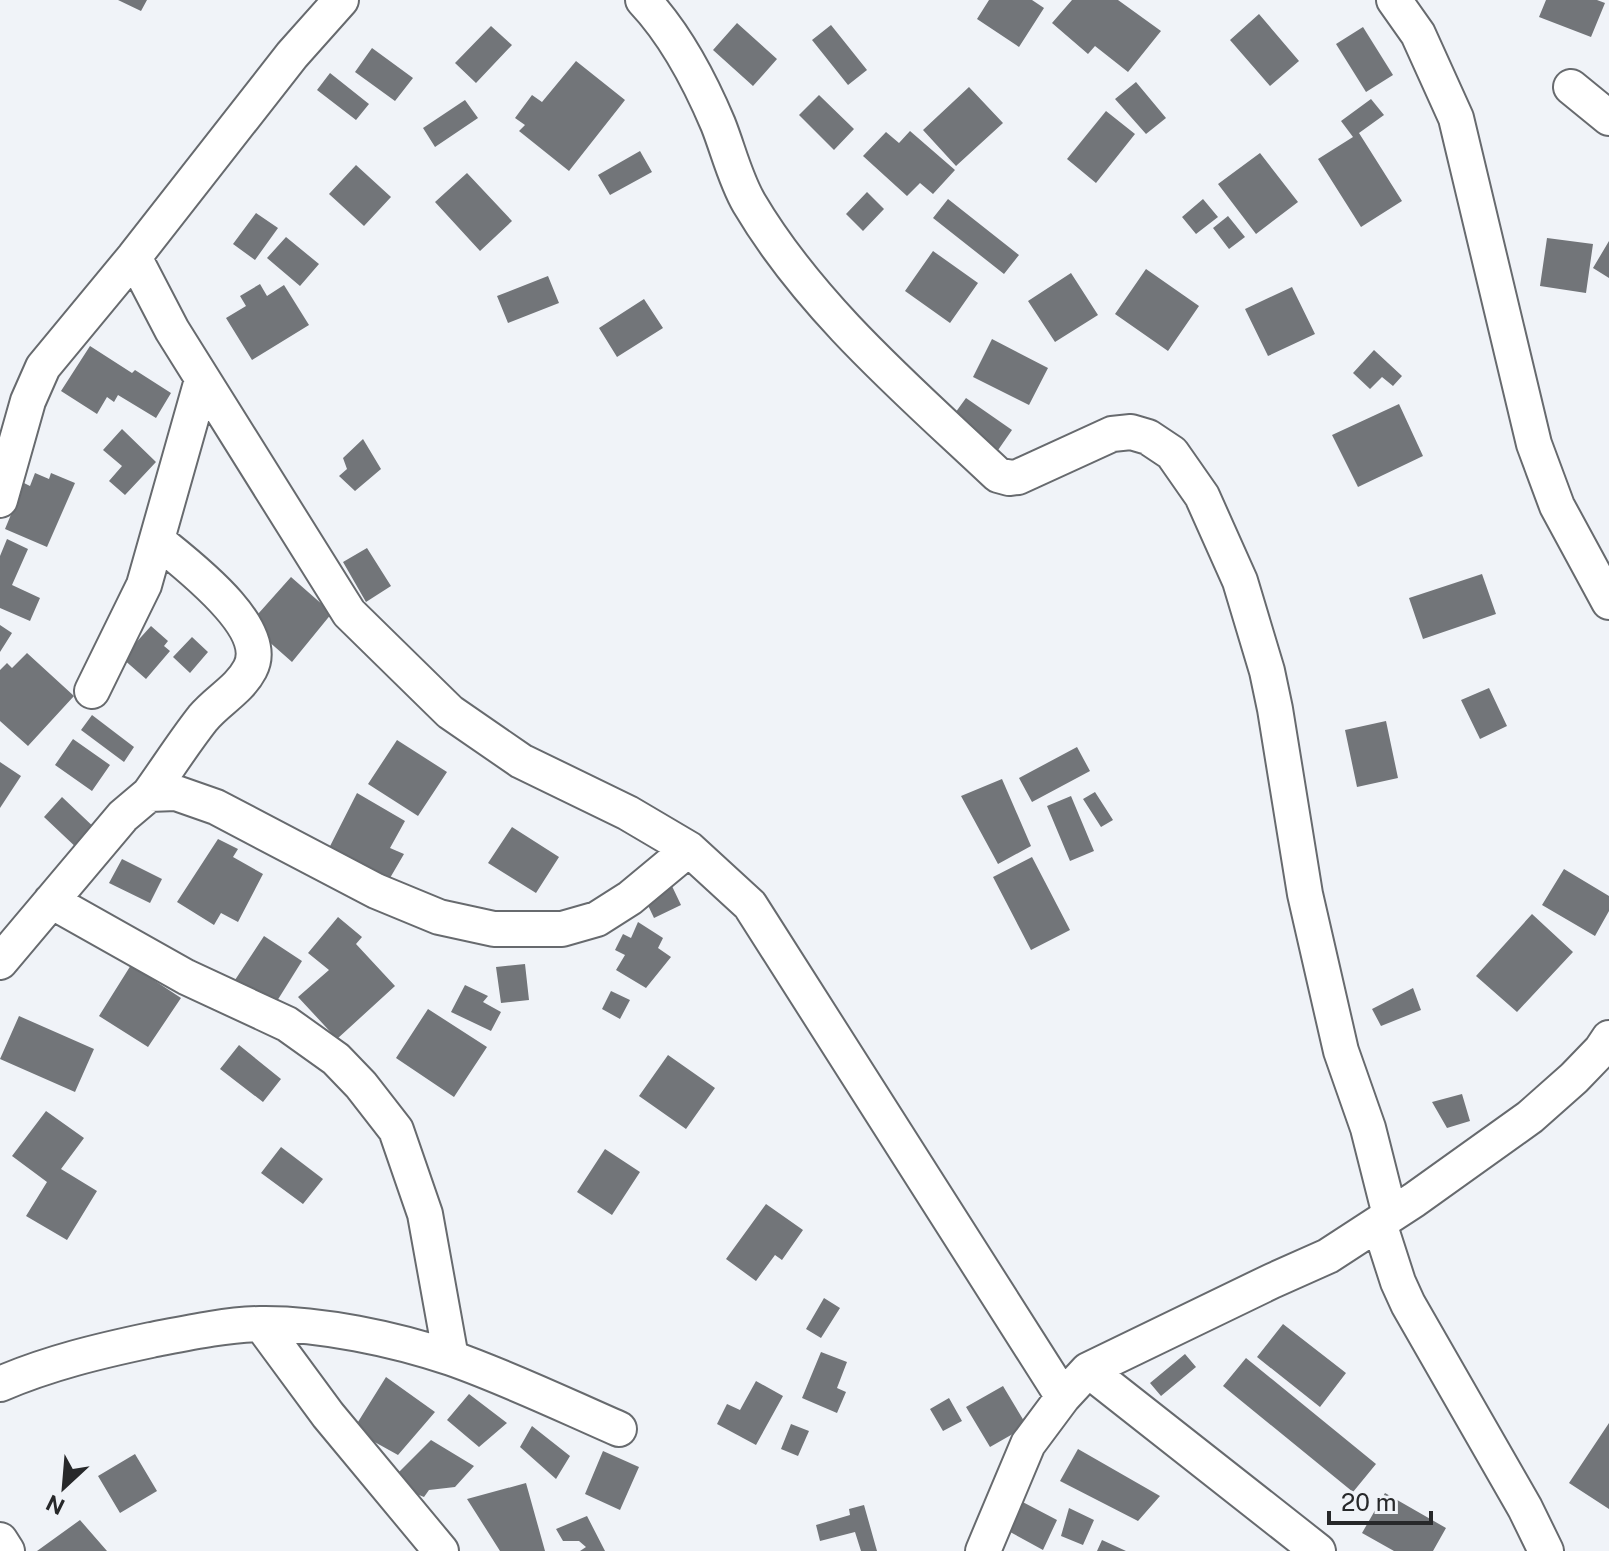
<svg xmlns="http://www.w3.org/2000/svg" width="1609" height="1551" font-family="'Public Sans',sans-serif">
	<style>
		.building { fill: #727579 }
		.lines { fill: none; stroke-linecap: round; stroke-linejoin: round }
		.minor-casing { stroke: #676a6e; stroke-width: 38 }
		.minor { stroke: #fff; stroke-width: 34 }
	</style>
	<rect width="100%" height="100%" fill="#f0f3f8"/>
	<path class="building" d="M118,0H147L141,11Z
		M989,0H1032L1044,8L1019,47L977,19Z
		M1072,0H1118L1161,31L1128,72L1095,46L1088,54L1052,23Z
		M1546,0H1597L1605,3L1591,37L1539,17Z
		M1259,14L1299,61L1270,86L1230,40Z
		M737,23L777,59L753,86L713,50Z
		M831,25L867,70L848,85L812,40Z
		M491,26L512,45L476,83L455,63Z
		M1363,27L1393,75L1366,92L1336,44Z
		M372,48L413,78L395,101L355,72Z
		M576,61L625,100L569,171L519,131L525,125L515,118L532,95L542,102Z
		M330,73L369,104L356,120L317,90Z
		M1136,82L1166,118L1146,134L1115,99Z
		M969,87L1003,123L956,166L923,130Z
		M819,95L854,129L834,150L799,115Z
		M1371,99L1384,115L1359,133L1402,201L1361,227L1318,159L1353,137L1341,121Z
		M465,100L478,118L435,147L423,128Z
		M1106,111L1135,134L1096,183L1067,159Z
		M910,131L955,170L933,194L920,183L907,196L863,156L886,132L899,143Z
		M640,151L652,172L610,195L598,175Z
		M1260,153L1298,202L1256,234L1218,184Z
		M356,165L391,197L364,226L329,194Z
		M467,173L512,221L480,251L435,202Z
		M867,192L884,209L863,231L846,214Z
		M948,199L1019,255L1004,274L933,218Z
		M1203,199L1218,217L1196,234L1182,217Z
		M256,213L278,228L255,260L233,244Z
		M1228,216L1245,237L1229,249L1213,228Z
		M286,237L319,264L300,286L267,258Z
		M1547,238L1593,244L1586,293L1540,286Z
		M1609,241V278L1593,268Z
		M933,251L978,283L950,323L905,291Z
		M1146,269L1199,306L1168,351L1115,314Z
		M1071,273L1098,315L1055,342L1028,301Z
		M548,276L559,303L508,323L497,296Z
		M260,284L267,296L284,285L309,325L252,360L226,318L246,306L240,296Z
		M1292,287L1315,334L1268,356L1245,309Z
		M644,299L663,328L617,357L599,328Z
		M992,339L1048,368L1029,405L973,377Z
		M90,346L132,373L135,370L171,393L156,418L118,395L114,402L107,397L97,414L61,391Z
		M1374,350L1402,376L1393,386L1382,377L1370,389L1353,373Z
		M966,398L1012,430L996,453L950,420Z
		M1399,404L1423,456L1358,487L1332,435Z
		M122,429L156,462L125,495L109,481L122,466L103,450Z
		M363,439L381,469L355,491L339,476L347,469L343,458Z
		M35,473L49,479L51,473L75,483L47,547L5,529L24,483L30,486Z
		M7,539L28,549L12,585L40,598L30,621L0,608V556Z
		M367,548L391,586L366,602L343,562Z
		M1482,574L1496,614L1423,639L1409,598Z
		M291,577L332,613L292,662L249,624Z
		M0,625L12,633L0,652Z
		M151,626L168,641L164,646L170,651L146,679L122,658Z
		M192,637L208,652L190,673L173,657Z
		M27,653L74,696L28,746L0,721V670L7,663L12,668Z
		M1489,688L1507,726L1480,739L1461,700Z
		M92,715L134,747L124,762L81,730Z
		M1386,721L1398,778L1357,787L1345,730Z
		M73,739L110,765L92,791L55,765Z
		M397,740L447,772L418,816L368,784Z
		M1077,747L1090,771L1032,802L1019,778Z
		M0,762L21,776L0,808Z
		M1002,779L1031,846L998,864L961,796Z
		M1095,792L1113,820L1101,827L1083,799Z
		M357,793L405,821L390,848L404,854L390,878L324,858Z
		M1071,796L1094,851L1070,861L1047,806Z
		M62,797L99,832L80,851L44,817Z
		M512,827L559,857L536,893L488,863Z
		M218,839L238,849L233,857L263,874L238,922L221,913L214,925L177,902Z
		M1032,857L1070,930L1031,950L993,877Z
		M122,859L162,879L150,903L109,883Z
		M1564,869L1609,896V911L1595,936L1542,905Z
		M671,884L681,905L654,918L644,897Z
		M1532,914L1573,952L1517,1012L1476,976Z
		M338,917L362,937L356,944L395,986L337,1039L298,997L329,970L308,953Z
		M638,922L663,938L658,948L671,957L646,988L616,970L625,955L615,950L623,934L631,938Z
		M264,936L302,961L272,1009L233,983Z
		M525,964L529,1000L501,1003L496,967Z
		M131,965L181,998L148,1047L99,1016Z
		M465,985L488,996L483,1002L501,1012L491,1031L451,1012Z
		M1413,988L1421,1010L1381,1026L1372,1009Z
		M611,991L630,1000L620,1019L602,1009Z
		M428,1009L487,1047L454,1097L396,1058Z
		M19,1016L94,1049L75,1092L0,1059Z
		M239,1045L281,1079L263,1102L220,1069Z
		M668,1055L715,1088L686,1129L639,1096Z
		M1462,1094L1470,1121L1447,1128L1432,1102Z
		M46,1111L84,1138L61,1169L97,1191L67,1240L26,1216L47,1182L12,1156Z
		M281,1147L323,1179L303,1204L261,1173Z
		M605,1149L640,1172L612,1215L577,1192Z
		M766,1204L803,1230L782,1260L775,1255L756,1281L726,1259Z
		M824,1298L840,1308L821,1338L806,1329Z
		M1283,1324L1346,1373L1320,1407L1257,1357Z
		M821,1352L847,1362L837,1388L846,1392L837,1413L802,1398Z
		M1185,1354L1196,1367L1161,1396L1150,1383Z
		M1246,1358L1376,1464L1353,1492L1223,1386Z
		M386,1377L435,1412L398,1455L353,1430Z
		M756,1381L783,1396L756,1445L717,1424L727,1404L740,1410Z
		M1003,1386L1027,1426L990,1447L966,1407Z
		M469,1394L507,1423L479,1447L447,1420Z
		M949,1398L962,1421L943,1431L930,1409Z
		M1609,1423V1509L1569,1483Z
		M791,1424L809,1431L798,1456L781,1449Z
		M532,1426L570,1456L556,1479L520,1447Z
		M431,1440L474,1466L455,1487L429,1490L424,1497L388,1483Z
		M1078,1449L1160,1496L1138,1521L1060,1481Z
		M603,1451L639,1467L620,1510L585,1494Z
		M135,1454L157,1491L120,1513L98,1476Z
		M526,1483L545,1551H500L467,1499Z
		M1385,1493L1446,1528L1433,1551H1394L1362,1533Z
		M1015,1498L1057,1520L1043,1550L1001,1527Z
		M864,1505L877,1551H861L855,1532L820,1541L816,1525L850,1515L849,1509Z
		M1069,1508L1094,1520L1083,1545L1061,1536Z
		M587,1516L605,1551H580L586,1547L579,1541H563L556,1529Z
		M80,1520L107,1551H37Z
		M1102,1540L1126,1551H1097Z"/>
	<g class="lines">
		<defs>
			<path id="minor" d="M643,0C676,35 699,79 718,124C728,149 735,179 749,203C811,308 910,392 998,475L1009,478L1018,477L1112,434L1131,432L1148,437L1172,453L1202,496L1240,581L1267,671L1275,709L1305,894L1341,1051L1368,1128L1390,1215
				M1394,0L1418,34L1456,118L1534,444L1557,506L1609,602
				M1571,87L1609,118
				M134,257L172,330L349,613L450,712L521,761L628,813L689,849L750,905L1063,1397
				M0,500L28,401L43,367L134,257L292,55L341,0
				M92,691L144,585L202,380
				M149,794C167,769 184,742 203,718C218,700 239,690 250,669C272,628 186,564 158,541
				M51,901L186,977L287,1024L336,1059L361,1085L396,1130L425,1214L451,1358
				M0,962L123,816L149,794L176,793L216,807L376,891L439,917L494,929H562L597,919L630,898L689,849
				M1379,1223L1398,1282L1408,1304L1525,1508L1546,1551
				M261,1324L328,1415L441,1551
				M1088,1370L1318,1551
				M0,1384C49,1363 99,1351 151,1340C187,1333 223,1325 260,1324C319,1323 395,1339 451,1358C508,1378 564,1405 619,1429
				M0,1540L7,1551
				M983,1551L1028,1444L1063,1397L1088,1370L1272,1281L1328,1256L1414,1200L1530,1117L1574,1078L1601,1050L1609,1038"/>
		</defs>
		<use href="#minor" class="minor-casing"/>
		<use href="#minor" class="minor"/>
	</g>
	<g transform="translate(64 1487) rotate(206)" stroke="#f0f3f8" stroke-width="6" paint-order="stroke">
	<path d="M0-6L14 30L0 20L-14 30Z" fill="#27282a"/>
	<text y="-12" font-size="22" font-weight="bold" text-anchor="middle" fill="#27282a">N</text>
	</g>
	<path d="M1329 1511v12h102v-12" fill="none" stroke="#27282a" stroke-width="4"/>
	<text x="1341" y="1511" font-size="24" fill="#27282a" stroke="#f0f3f8" stroke-width="6" paint-order="stroke">20 m</text>
</svg>
